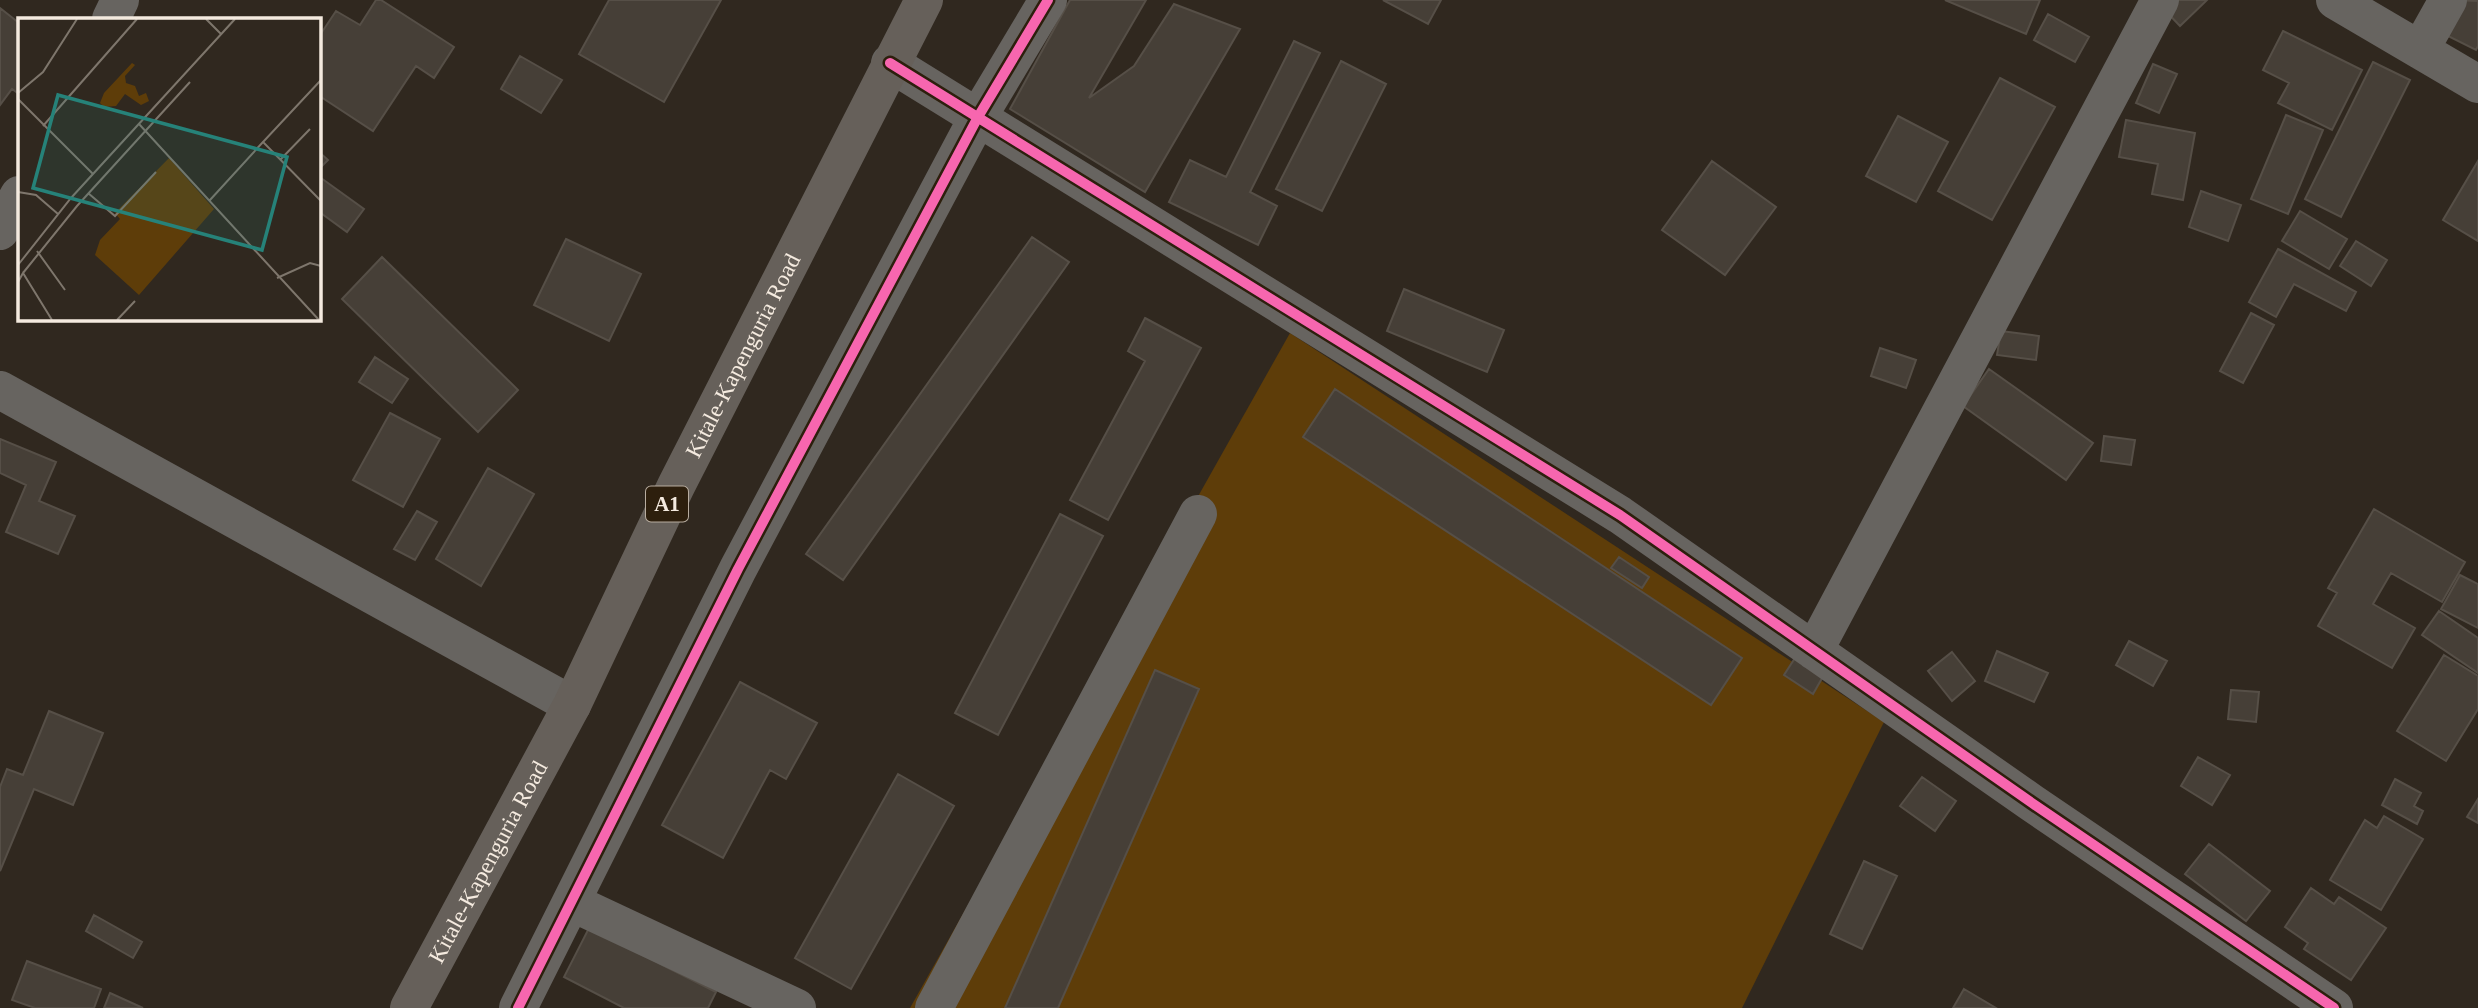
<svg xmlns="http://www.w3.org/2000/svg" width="2478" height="1008" font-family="'Times New Roman',serif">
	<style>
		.pitch { fill: #5e3d09 }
		.building { fill: #463f37; stroke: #564f47; stroke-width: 2 }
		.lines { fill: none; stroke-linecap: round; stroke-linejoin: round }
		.minor { stroke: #676460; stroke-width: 38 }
		.highway { stroke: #66605a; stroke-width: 38 }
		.cycleway-casing { stroke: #2d1f0d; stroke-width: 15 }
		.cycleway { stroke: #f766af; stroke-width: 10 }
		.labels { text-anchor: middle; stroke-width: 5; stroke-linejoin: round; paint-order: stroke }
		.shield { fill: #2d1f0d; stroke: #b8ada0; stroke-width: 2 }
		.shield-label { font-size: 21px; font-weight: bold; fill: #f4eadf }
		.street-label { font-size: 23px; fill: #f4eadf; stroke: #2d1f0d }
		.inset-road { fill: none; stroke: #7e766c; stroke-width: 2 }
		.view { fill: #268279; fill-opacity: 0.15; stroke: #268279; stroke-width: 3.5 }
		.inset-edge { fill: none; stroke: #f4eadf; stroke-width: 3.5 }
	</style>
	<rect width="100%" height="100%" fill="#30281f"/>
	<path class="pitch" d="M1290,333L1884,722L1742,1008H910Z"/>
	<path class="building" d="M376,0H381L454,47L434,78L416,66L373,131L318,95V38L336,11L360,25Z
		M609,0H721L664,102L579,54Z
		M1070,0H1146L1089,98L1134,66L1174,4L1240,29L1145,192L1010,109Z
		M1383,0H1441L1428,24Z
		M1945,0H2040L2026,34Z
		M2165,0H2207L2180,26L2160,5Z
		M2453,0L2478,1V46L2476,50L2438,31Z
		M0,8L19,23V94L12,89L0,105Z
		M2048,14L2089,37L2075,62L2034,40Z
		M2283,31L2362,70L2332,130L2278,103L2289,83L2263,70Z
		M1294,41L1320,53L1250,192L1277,206L1258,245L1169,202L1190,160L1226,177Z
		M520,56L562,80L541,113L501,89Z
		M1341,61L1386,84L1322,211L1276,189Z
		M2373,62L2410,80L2341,217L2305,199Z
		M2153,64L2177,74L2159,113L2136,103Z
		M2000,78L2055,107L1992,220L1938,191Z
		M2286,115L2323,130L2288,214L2251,199Z
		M1898,116L1948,142L1916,202L1866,176Z
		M2126,120L2195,133L2183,200L2152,194L2158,164L2119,157Z
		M318,151L328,160L318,170Z
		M1712,161L1776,207L1725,275L1662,230Z
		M2478,161V241L2443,220Z
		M321,178L364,209L347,232L318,211V181Z
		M2201,191L2241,205L2228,241L2189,227Z
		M2300,211L2347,239L2329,269L2282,241Z
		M1032,237L1069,262L843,580L806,554Z
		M566,239L641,274L609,341L534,305Z
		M2356,241L2387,260L2371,286L2340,266Z
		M2278,249L2356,292L2346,311L2294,284L2276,317L2249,302Z
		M382,257L518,390L478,432L342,299Z
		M1404,289L1504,330L1487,372L1387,331Z
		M2251,313L2274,325L2243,383L2220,371Z
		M1145,318L1201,348L1108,520L1070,500L1145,361L1128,351Z
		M2001,331L2039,336L2036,360L1997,355Z
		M1880,348L1916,360L1906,388L1871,376Z
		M375,357L408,379L392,403L359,382Z
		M1989,369L2093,443L2066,480L1963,406Z
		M1335,389L1742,658L1711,705L1303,437Z
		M390,413L440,439L403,507L353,480Z
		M2104,436L2135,440L2131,465L2101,461Z
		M0,439L56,462L39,501L75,516L58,554L6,532L26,485L0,473Z
		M488,468L534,494L481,586L436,559Z
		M2374,509L2465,562L2442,602L2391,573L2373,604L2415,628L2392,668L2318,626L2337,593L2328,588Z
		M417,511L437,522L415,560L394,549Z
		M1060,514L1103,536L998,735L955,713Z
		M1619,557L1649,577L1642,588L1611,568Z
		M2460,575L2478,584V628L2441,609Z
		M2439,611L2478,638V673L2422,635Z
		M2129,641L2167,661L2153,686L2116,665Z
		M1997,651L2048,673L2034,702L1985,681Z
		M1952,652L1975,681L1952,701L1928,671Z
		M1797,655L1825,673L1813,694L1784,675Z
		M2444,655L2478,676V709L2446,761L2397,731Z
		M1155,670L1199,689L1058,1008H1005Z
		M740,682L817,723L786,779L770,770L723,858L662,825Z
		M2231,690L2259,692L2256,722L2228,719Z
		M49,711L103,733L73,805L34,789L0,871V787L7,769L23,775Z
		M2198,757L2230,775L2212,805L2181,786Z
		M898,774L954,806L851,989L795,958Z
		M1922,777L1956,801L1935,831L1900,806Z
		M2395,779L2421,793L2414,806L2423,811L2417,824L2382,805Z
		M2478,799V823L2467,817Z
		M2384,816L2423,839L2381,910L2330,880L2365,820L2377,828Z
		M2209,844L2270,891L2246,921L2185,874Z
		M1864,861L1897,876L1862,949L1830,934Z
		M2311,888L2334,904L2339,897L2386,928L2351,980L2304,949L2308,943L2285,927Z
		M94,915L142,942L133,958L86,931Z
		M589,928L716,992L708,1008H624L564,977Z
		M27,961L101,989L94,1008H35L12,1000Z
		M1964,989L1996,1008H1953Z
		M110,993L143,1008H104Z"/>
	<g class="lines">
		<path class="minor" d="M2335,0L2478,84
			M111,19L120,0
			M2420,50L2448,0
			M890,63L1620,515L2032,803L2334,1008
			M0,231L19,195
			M0,390L572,705
			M1814,651L2160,0
			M571,902L797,1008
			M518,1008L738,569L978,117L1048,0
			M934,1008L1198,514"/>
		<path class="highway" id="s1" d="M409,1008L572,705L676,486L924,0"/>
		<defs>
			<path id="cycleway" d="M890,63L1620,515L2032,803L2334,1008
				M518,1008L738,569L978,117L1048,0"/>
		</defs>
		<use href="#cycleway" class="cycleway-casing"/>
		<use href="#cycleway" class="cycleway"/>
	</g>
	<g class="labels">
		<rect class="shield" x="646" y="486.5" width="42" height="35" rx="5"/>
		<g class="shield-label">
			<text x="667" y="511">A1</text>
		</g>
		<g class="street-label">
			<text dy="8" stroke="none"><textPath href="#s1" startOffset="733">Kitale-Kapenguria Road</textPath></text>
			<text dy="8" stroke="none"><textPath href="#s1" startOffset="166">Kitale-Kapenguria Road</textPath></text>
		</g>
	</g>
	<g transform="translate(18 18)">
		<rect width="303" height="303" fill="#30281f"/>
		<path d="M114,45L117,47L107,58L108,65L117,68L121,78L128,75L131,83L123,87L107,76L98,88L86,89L82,85L86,75Z" fill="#5e3d09"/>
		<path d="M151,140L196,191L121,277L77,237L82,222L102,201L97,195Z" fill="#5e3d09"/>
		<path class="inset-road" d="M188,1L203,16M303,62L245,124L303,183M0,75L25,54L59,1M0,81L75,156M121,106L301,302M25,108L119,1M262,142L292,111M0,174L18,177L40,196M70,175L97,198L138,154M192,182L245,124M19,233L47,272M0,247L53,180L217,1M5,255L59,188L172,64M259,260L292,245L303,248M0,264L5,255L34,302M99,302L117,283"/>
		<path class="view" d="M40,77L269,139L244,232L15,170Z"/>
		<rect width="303" height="303" class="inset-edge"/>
	</g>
</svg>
